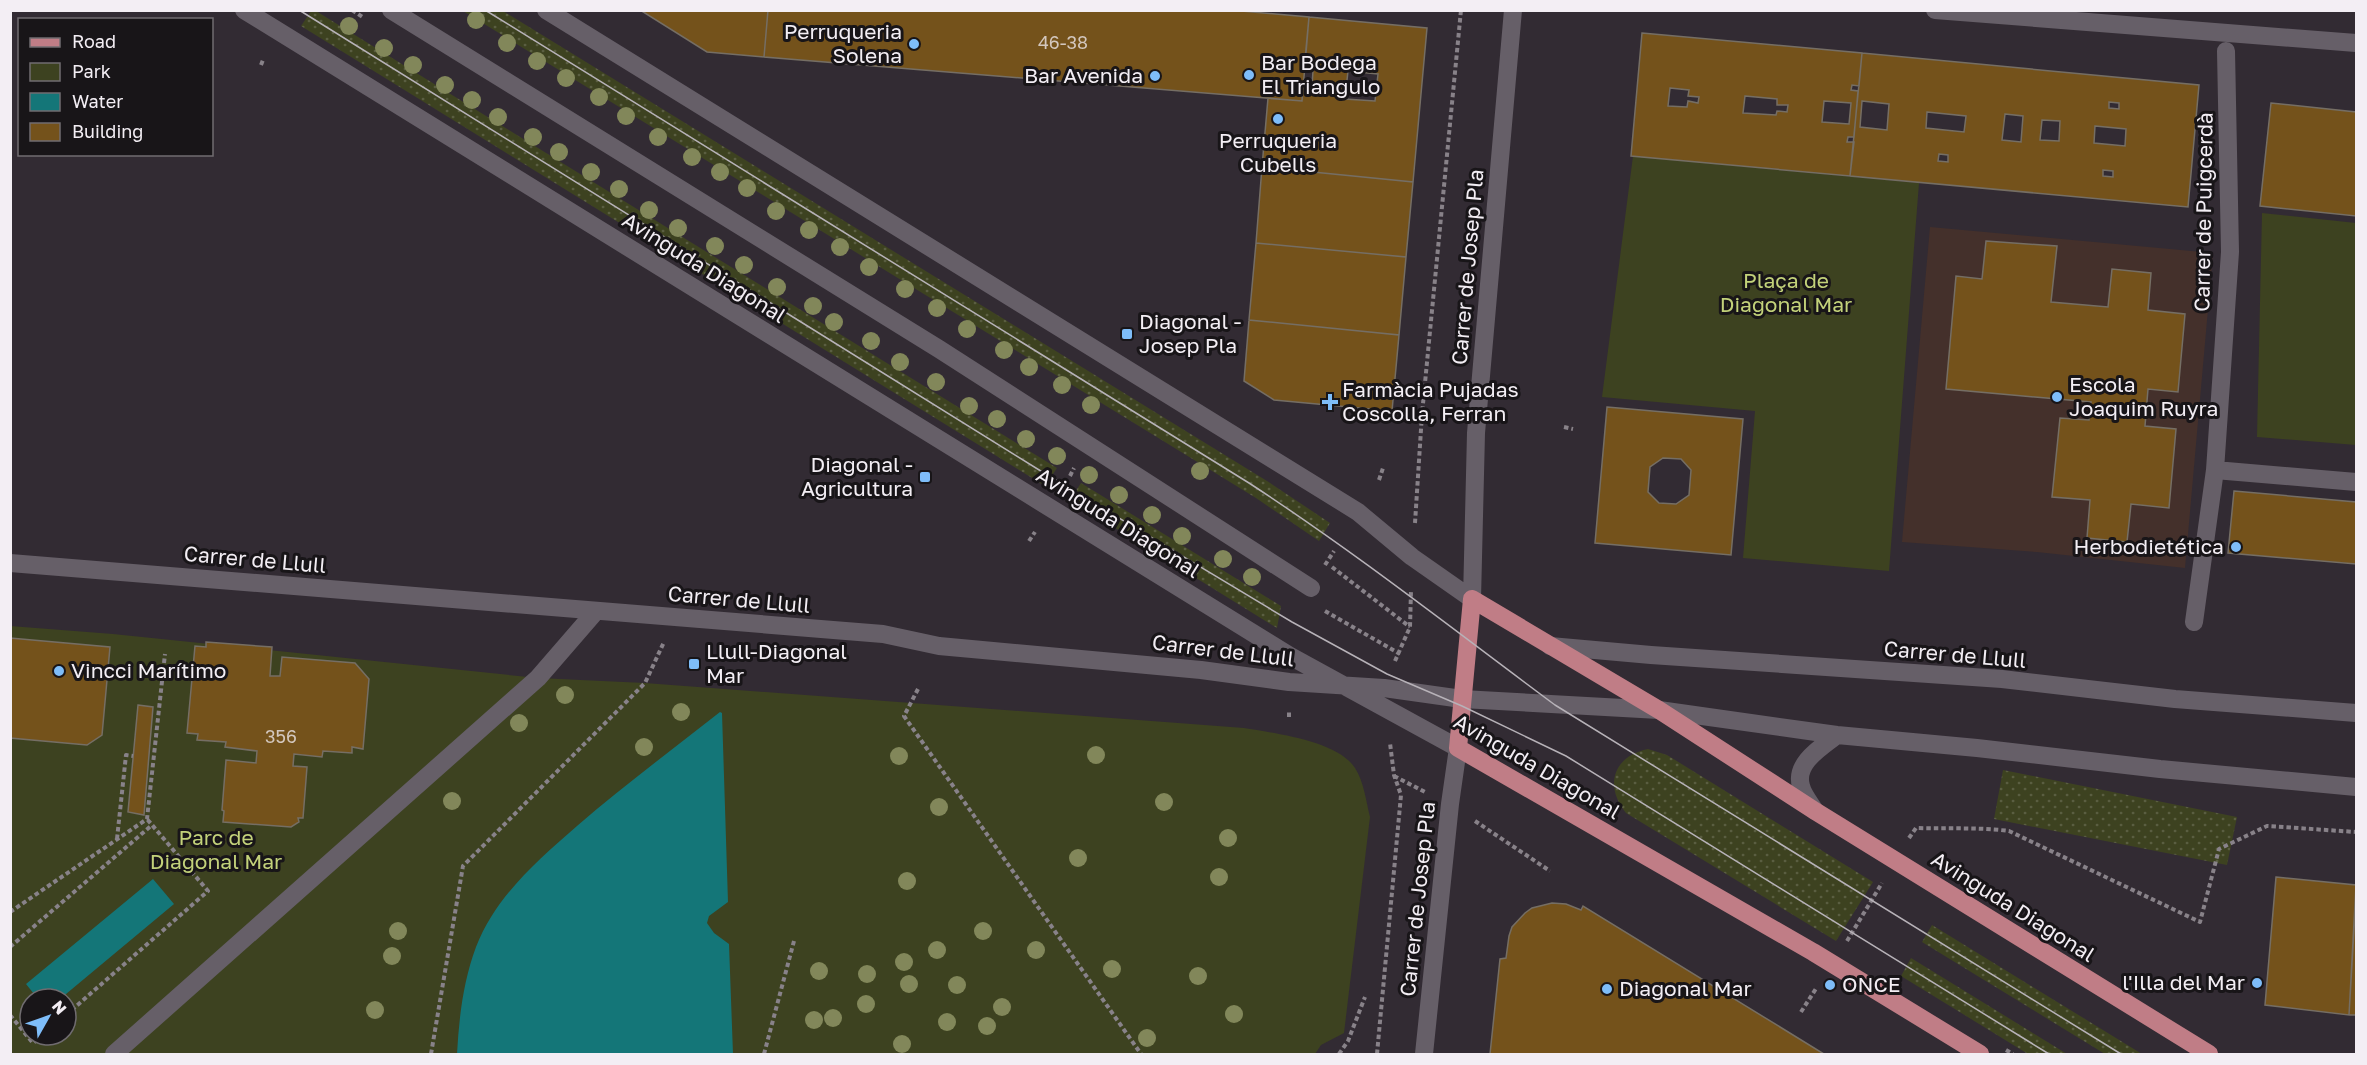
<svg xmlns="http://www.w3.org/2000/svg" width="2367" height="1065" font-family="'Golos Text',sans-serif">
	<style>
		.education { fill: #44302b }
		.grass { fill: url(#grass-dots) }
		.park { fill: #3d4220; fill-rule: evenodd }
		.water { fill: #147678 }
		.building { fill: #74521b; stroke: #756e64; stroke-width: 1.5; fill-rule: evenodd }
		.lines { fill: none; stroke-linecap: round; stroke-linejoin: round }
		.path { stroke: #888289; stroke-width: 4; stroke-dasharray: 4.5 3; stroke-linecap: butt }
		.minor { stroke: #665f68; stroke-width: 18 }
		.major { stroke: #c07d86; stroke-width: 18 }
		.tram { stroke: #b7b2b8; stroke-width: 1.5 }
		.tree { fill: #82875a }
		.poi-dot { fill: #7ebdf9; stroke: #181518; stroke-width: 2 }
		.labels { text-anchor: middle; stroke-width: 6; stroke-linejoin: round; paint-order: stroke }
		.number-label { font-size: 18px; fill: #d3c7be }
		.poi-label { font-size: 21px; fill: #f3eef4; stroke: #181518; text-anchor: start }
		.street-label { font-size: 21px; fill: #f3eef4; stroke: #181518 }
		.park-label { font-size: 21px; fill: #c3d27a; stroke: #181518 }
	</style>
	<defs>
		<pattern id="grass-dots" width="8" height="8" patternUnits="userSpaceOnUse" patternTransform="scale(1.5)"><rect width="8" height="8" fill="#3d4220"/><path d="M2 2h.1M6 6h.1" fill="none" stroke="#5a5e41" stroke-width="1.8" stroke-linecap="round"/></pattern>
	</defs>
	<rect width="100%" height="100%" fill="#322b33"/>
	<path class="education" d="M1930,227L2213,253L2185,568L2037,552L1902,542Z"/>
	<path class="grass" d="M311,11H316L1057,468L1045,486L301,26Z
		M463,11H503L1267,481L1330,523L1319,541L1256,498Z
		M1081,483L1281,606L1277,628L1070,500Z
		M1648,749L1667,755L1873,882L1836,941L1626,813C1604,786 1613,756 1648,749Z
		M2003,770L2237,817L2227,865L1994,819Z
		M1932,925L2142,1054H2105L1922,942Z
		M1911,958L2067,1054H2028L1901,976Z"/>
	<path class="park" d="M1633,156L1919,183L1889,571L1743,558L1755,411L1602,397Z
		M2262,213L2356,223V445L2257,437Z
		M10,626L113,634L538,678L645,683L1244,728C1274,733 1338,741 1355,768C1364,782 1366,801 1370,817L1344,1033L1321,1045L1315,1054H11ZM30,999H66V1035H30Z"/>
	<path class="water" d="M720,712L722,713L728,902L709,916L707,923L714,933L729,944L733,1054H457C459,1018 463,982 476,947C496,896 537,861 577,826C623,786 672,750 720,712Z
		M153,879L174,904L60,999H38L26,984Z"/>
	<path class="building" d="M640,10H768L764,57L707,52Z
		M768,10H1230L1309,17L1302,101L764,57Z
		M1309,17L1427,28L1413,182L1262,167L1268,98L1302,101L1303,84L1312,85L1313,71L1304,70ZM1348,71L1378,74L1375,101L1345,99Z
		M1642,33L1862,53L1859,86L1852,85L1851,90L1858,91L1854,137H1848L1847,142H1854L1850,176L1631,156ZM1670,88L1689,90L1688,96L1699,97L1698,103L1688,101L1687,107L1668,106ZM1745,96L1777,99V105H1788L1787,112L1777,111L1776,115L1743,113ZM1824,101L1851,103L1849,124L1822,122Z
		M1862,53L2199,85L2188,207L1850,176ZM1862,101L1889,104L1887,130L1860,127ZM2109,102L2119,103V109L2109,108ZM1927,112L1966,116L1964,132L1926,128ZM2005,114L2023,116L2021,142L2002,140ZM2042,120L2060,121L2059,141L2040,140ZM2095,126L2126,129L2125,146L2094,143ZM1939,154L1948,155V162L1938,161ZM2103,170L2113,171V177L2103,176Z
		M2271,103L2356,112V216L2260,206Z
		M1262,167L1413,182L1406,257L1256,243Z
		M1986,241L2057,246L2051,302L2108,307L2112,269L2151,273L2148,310L2185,314L2178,392L2148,389L2145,426L2176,429L2169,508L2131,504L2127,542L2087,538L2090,500L2052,497L2060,418L2089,420L2091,402L1946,389L1956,276L1982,279Z
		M1256,243L1406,257L1399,335L1249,320Z
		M1249,320L1399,335L1392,411L1274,400L1244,381Z
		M1607,407L1743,419L1731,555L1595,543ZM1663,458L1681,459L1691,470L1689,495L1676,504L1659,503L1648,492L1650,467Z
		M2234,491L2356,502V564L2228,553Z
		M10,638L110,647L102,735L87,745L10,738Z
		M206,642L272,647L270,676H280L282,657L355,663L369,679L363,749L352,747V753L323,751L322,757L294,754L293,766L307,767L303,818H298L299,822L291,827L223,822L224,811L222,810L226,760L256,763L257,751L225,747L226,742L197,740L198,734L187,733L195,646L206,647Z
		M138,705L153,707L144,815L128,812Z
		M2276,877L2356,885L2349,1015L2265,1005Z
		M2356,896V1015H2349Z
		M1552,903L1566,904L1581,910L1583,906L1824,1054H1490L1500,959L1506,958L1509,936L1512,927L1525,913L1532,908Z"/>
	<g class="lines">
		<path class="path" d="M352,10L364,18
			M261,65L263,60
			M1406,412L1415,413
			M1564,427L1573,429
			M1070,476L1074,468
			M1379,480L1383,468
			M1415,523L1422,414L1461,10
			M1029,541L1035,532
			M1325,565L1334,551
			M1332,567L1410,627
			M1325,611L1400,654
			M1395,661L1410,627L1411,591
			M918,689L904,716L1141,1054
			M1289,717V711
			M1394,776L1425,792
			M1475,821L1550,871
			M1909,838L1916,828C1947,829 1978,827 2009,831L2200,922L2219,849L2267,826L2356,832
			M117,839L126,755L133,756
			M10,912L147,819L165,654
			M1847,941L1882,883
			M10,947L152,825
			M1801,1012L1817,987
			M10,1015L33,1043L43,1035
			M66,1015L208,891L147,819
			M2006,1050L2013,1054
			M431,1054L463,866L645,683L664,642
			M764,1054L794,941
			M1339,1054L1348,1041L1365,997
			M1377,1054L1401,795L1394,775L1390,743"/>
		<path class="minor" d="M244,10L1290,656L1458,748L1450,804L1424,1054
			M391,10L939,349L1311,588
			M546,10L1358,512L1412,557L1472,599
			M1935,10L2356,43
			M2215,470L2356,482
			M10,563L883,634L939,646L1201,670L1289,682L1384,688L1462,699L1659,710L1837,735L1977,748L2160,769L2356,787
			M1472,599L1476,433L1513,10
			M2194,622L2215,470L2230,252L2226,51
			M1550,646L1651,655L2002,679L2175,699L2356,713
			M1815,811C1811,804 1803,795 1801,786C1794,763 1822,747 1837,735
			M114,1054L538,678L596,611"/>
		<path class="major" d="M1980,1054L1813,952L1458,748L1472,599L1659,710L1815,811L2209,1054"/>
		<path class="tram" d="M299,10L1044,473L1292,622L1387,674L1462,706L1566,756L2049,1054
			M485,10L1249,483C1355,552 1454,630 1555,705L2121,1054"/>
	</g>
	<g class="tree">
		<circle cx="476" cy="20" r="9"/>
		<circle cx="349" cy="26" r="9"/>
		<circle cx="507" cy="43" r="9"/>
		<circle cx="384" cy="48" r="9"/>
		<circle cx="537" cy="61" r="9"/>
		<circle cx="413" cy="65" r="9"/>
		<circle cx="566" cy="78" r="9"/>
		<circle cx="445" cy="85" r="9"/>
		<circle cx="599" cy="97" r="9"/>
		<circle cx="472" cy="100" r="9"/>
		<circle cx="626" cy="116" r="9"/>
		<circle cx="498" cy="117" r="9"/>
		<circle cx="533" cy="137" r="9"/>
		<circle cx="658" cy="137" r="9"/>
		<circle cx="559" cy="152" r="9"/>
		<circle cx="692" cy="157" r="9"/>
		<circle cx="591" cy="172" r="9"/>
		<circle cx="720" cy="172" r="9"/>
		<circle cx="747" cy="188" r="9"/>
		<circle cx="619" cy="189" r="9"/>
		<circle cx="649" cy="210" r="9"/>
		<circle cx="776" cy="211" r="9"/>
		<circle cx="678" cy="228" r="9"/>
		<circle cx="809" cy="230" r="9"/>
		<circle cx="715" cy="246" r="9"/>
		<circle cx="840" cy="247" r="9"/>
		<circle cx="744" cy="265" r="9"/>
		<circle cx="869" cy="267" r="9"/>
		<circle cx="777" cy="287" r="9"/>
		<circle cx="905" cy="289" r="9"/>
		<circle cx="813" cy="306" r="9"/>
		<circle cx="937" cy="308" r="9"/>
		<circle cx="834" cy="322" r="9"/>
		<circle cx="967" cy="329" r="9"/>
		<circle cx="871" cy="341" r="9"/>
		<circle cx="1004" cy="350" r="9"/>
		<circle cx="900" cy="362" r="9"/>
		<circle cx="1029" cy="367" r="9"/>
		<circle cx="936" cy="382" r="9"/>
		<circle cx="1062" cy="385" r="9"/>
		<circle cx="1091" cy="405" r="9"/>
		<circle cx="969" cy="406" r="9"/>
		<circle cx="997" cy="419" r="9"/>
		<circle cx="1026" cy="439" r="9"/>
		<circle cx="1057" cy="456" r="9"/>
		<circle cx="1200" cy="471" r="9"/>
		<circle cx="1089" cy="475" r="9"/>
		<circle cx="1119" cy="495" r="9"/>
		<circle cx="1152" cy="515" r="9"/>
		<circle cx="1182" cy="536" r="9"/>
		<circle cx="1223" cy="559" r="9"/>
		<circle cx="1252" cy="577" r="9"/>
		<circle cx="565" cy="695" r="9"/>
		<circle cx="681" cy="712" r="9"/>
		<circle cx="519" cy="723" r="9"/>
		<circle cx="644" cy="747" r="9"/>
		<circle cx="1096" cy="755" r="9"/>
		<circle cx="899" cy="756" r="9"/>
		<circle cx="452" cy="801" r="9"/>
		<circle cx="1164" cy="802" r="9"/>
		<circle cx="939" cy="807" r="9"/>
		<circle cx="1228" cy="838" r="9"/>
		<circle cx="1078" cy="858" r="9"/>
		<circle cx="1219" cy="877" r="9"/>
		<circle cx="907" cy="881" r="9"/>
		<circle cx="398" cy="931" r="9"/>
		<circle cx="983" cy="931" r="9"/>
		<circle cx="937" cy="950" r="9"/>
		<circle cx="1036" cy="950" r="9"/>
		<circle cx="392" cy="956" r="9"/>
		<circle cx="904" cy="962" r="9"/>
		<circle cx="1112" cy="969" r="9"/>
		<circle cx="819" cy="971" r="9"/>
		<circle cx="867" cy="974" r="9"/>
		<circle cx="1198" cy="976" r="9"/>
		<circle cx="909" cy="984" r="9"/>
		<circle cx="957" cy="985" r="9"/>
		<circle cx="866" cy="1004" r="9"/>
		<circle cx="1002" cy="1007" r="9"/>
		<circle cx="375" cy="1010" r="9"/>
		<circle cx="1234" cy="1014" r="9"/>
		<circle cx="833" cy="1018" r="9"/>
		<circle cx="814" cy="1020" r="9"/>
		<circle cx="947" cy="1022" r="9"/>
		<circle cx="987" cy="1026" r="9"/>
		<circle cx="1147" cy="1038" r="9"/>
		<circle cx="902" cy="1044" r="9"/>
	</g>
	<g class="poi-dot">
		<circle cx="914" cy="44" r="6"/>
		<circle cx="1249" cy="75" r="6"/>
		<circle cx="1155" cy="76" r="6"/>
		<circle cx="1278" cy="119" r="6"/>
		<rect x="1121" y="328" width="12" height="12" rx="3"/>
		<circle cx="2057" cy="397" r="6"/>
		<path d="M1327 393h6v6h6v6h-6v6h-6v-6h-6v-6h6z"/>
		<rect x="919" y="471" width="12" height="12" rx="3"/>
		<circle cx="2236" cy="547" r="6"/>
		<rect x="688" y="658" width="12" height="12" rx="3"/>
		<circle cx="59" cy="671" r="6"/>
		<circle cx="2257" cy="983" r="6"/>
		<circle cx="1830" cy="985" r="6"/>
		<circle cx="1607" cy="989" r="6"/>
	</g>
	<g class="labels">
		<g class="number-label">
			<text x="1063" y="49">46-38</text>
			<text x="281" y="743">356</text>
		</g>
		<g class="poi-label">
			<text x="902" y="39" text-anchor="end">Perruqueria<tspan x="902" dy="24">Solena</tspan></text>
			<text x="1261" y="70">Bar Bodega<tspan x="1261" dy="24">El Triangulo</tspan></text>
			<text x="1143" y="83" text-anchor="end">Bar Avenida</text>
			<text x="1278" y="148" text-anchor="middle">Perruqueria<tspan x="1278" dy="24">Cubells</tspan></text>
			<text x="1139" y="329">Diagonal -<tspan x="1139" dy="24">Josep Pla</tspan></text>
			<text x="2069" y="392">Escola<tspan x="2069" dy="24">Joaquim Ruyra</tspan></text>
			<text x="1342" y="397">Farmàcia Pujadas<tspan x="1342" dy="24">Coscolla, Ferran</tspan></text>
			<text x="913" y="472" text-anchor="end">Diagonal -<tspan x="913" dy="24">Agricultura</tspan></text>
			<text x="2224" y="554" text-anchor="end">Herbodietética</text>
			<text x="706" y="659">Llull-Diagonal<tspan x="706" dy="24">Mar</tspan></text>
			<text x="71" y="678">Vincci Marítimo</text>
			<text x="2245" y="990" text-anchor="end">l'Illa del Mar</text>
			<text x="1842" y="992">ONCE</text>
			<text x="1619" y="996">Diagonal Mar</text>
		</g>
		<g class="street-label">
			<text transform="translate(2204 212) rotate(-89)" y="7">Carrer de Puigcerdà</text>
			<text transform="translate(1468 267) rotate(-85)" y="7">Carrer de Josep Pla</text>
			<text transform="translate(704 268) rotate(32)" y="7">Avinguda Diagonal</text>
			<text transform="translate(1118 523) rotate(32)" y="7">Avinguda Diagonal</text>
			<text transform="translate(255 560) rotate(5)" y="7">Carrer de Llull</text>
			<text transform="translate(739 600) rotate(5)" y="7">Carrer de Llull</text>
			<text transform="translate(1223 651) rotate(7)" y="7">Carrer de Llull</text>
			<text transform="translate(1955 655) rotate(5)" y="7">Carrer de Llull</text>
			<text transform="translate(1537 767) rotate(30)" y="7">Avinguda Diagonal</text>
			<text transform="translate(1418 899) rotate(-84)" y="7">Carrer de Josep Pla</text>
			<text transform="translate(2013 907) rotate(32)" y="7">Avinguda Diagonal</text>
		</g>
		<g class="park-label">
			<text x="1786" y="288">Plaça de<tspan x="1786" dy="24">Diagonal Mar</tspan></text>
			<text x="216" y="845">Parc de<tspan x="216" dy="24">Diagonal Mar</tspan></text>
		</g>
	</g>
	<rect width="2367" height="1065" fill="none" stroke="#f3eef4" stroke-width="24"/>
	<rect x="18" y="18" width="195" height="138" fill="#181518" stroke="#706c70" stroke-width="1.5"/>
	<rect x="30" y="38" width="30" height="9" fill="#c07d86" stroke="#706c70" stroke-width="1.5"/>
	<text x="72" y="48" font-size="18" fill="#f3eef4">Road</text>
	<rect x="30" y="63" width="30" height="18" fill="#3d4220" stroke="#706c70" stroke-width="1.5"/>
	<text x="72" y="78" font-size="18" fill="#f3eef4">Park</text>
	<rect x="30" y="93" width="30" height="18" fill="#147678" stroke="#706c70" stroke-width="1.5"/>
	<text x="72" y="108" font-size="18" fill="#f3eef4">Water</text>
	<rect x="30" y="123" width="30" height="18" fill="#74521b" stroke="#706c70" stroke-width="1.5"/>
	<text x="72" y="138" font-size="18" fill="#f3eef4">Building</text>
	<g transform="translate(48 1017) rotate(50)"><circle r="28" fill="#181518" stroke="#706c70" stroke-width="1.5"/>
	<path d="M0-4.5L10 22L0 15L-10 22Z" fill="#7ebdf9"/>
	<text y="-9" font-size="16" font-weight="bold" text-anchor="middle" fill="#f3eef4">N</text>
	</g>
</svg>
